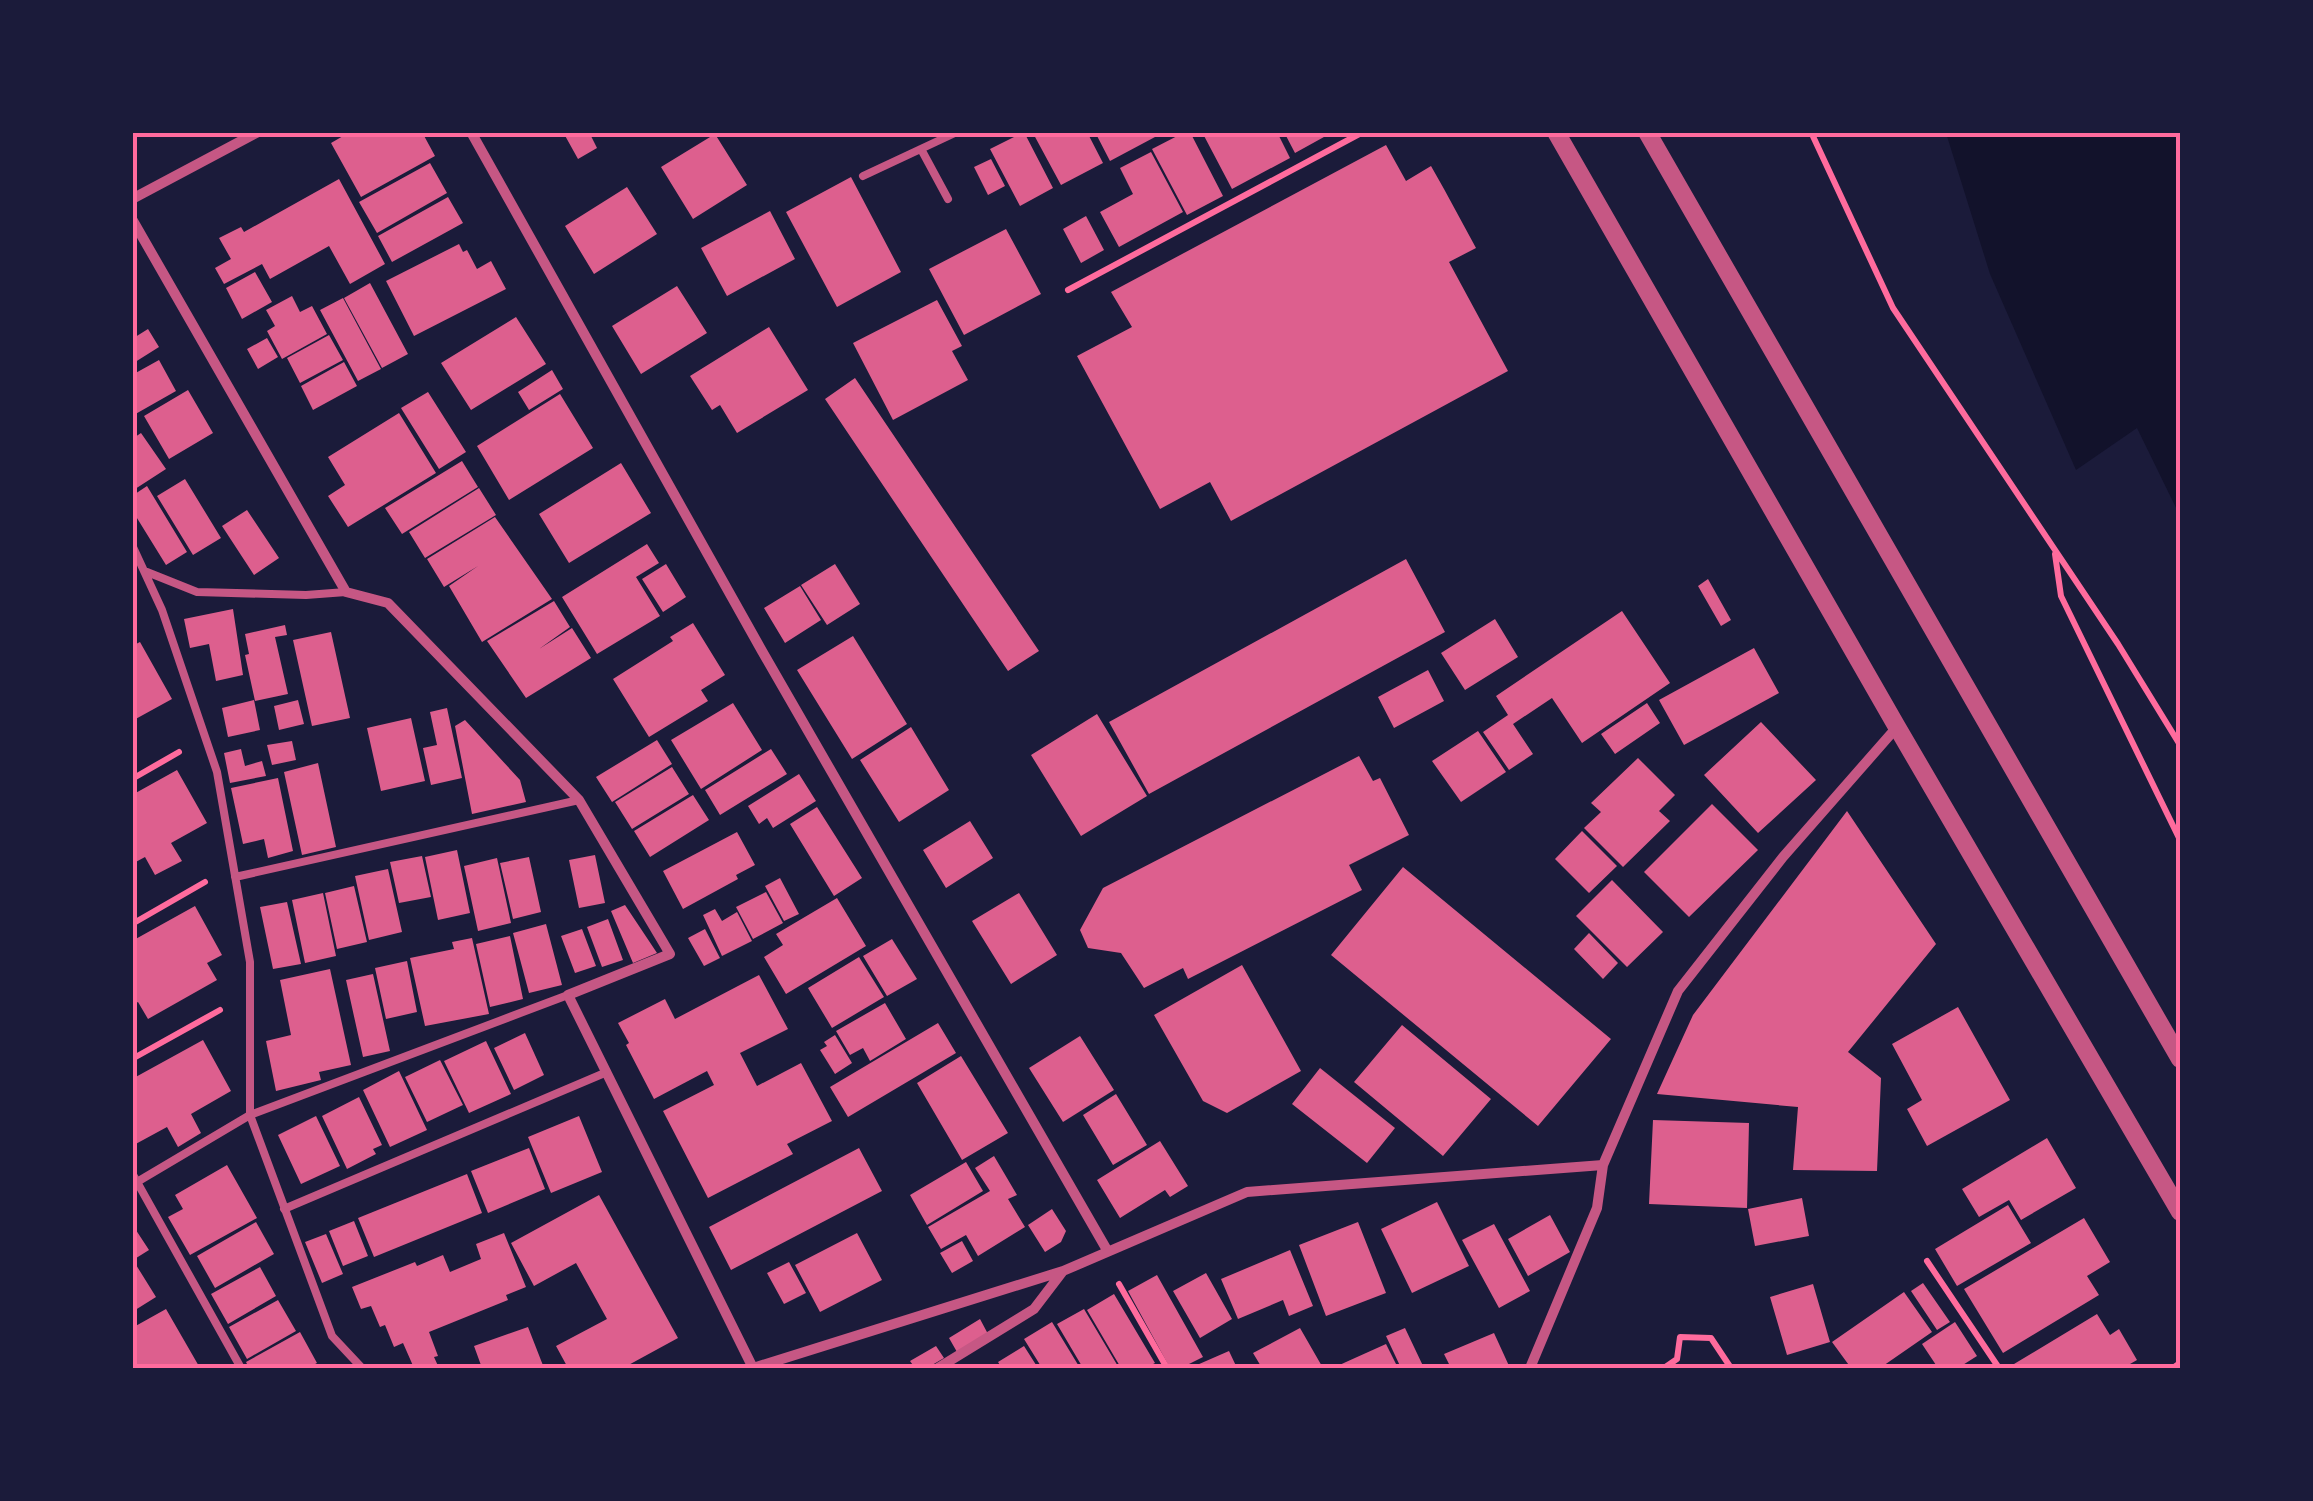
<svg xmlns="http://www.w3.org/2000/svg" width="2313" height="1501" font-family="'PT Sans',sans-serif">
	<style>
		.water { fill: #12122b }
		.building { fill: #dd5f8e }
		.lines { fill: none; stroke-linecap: round; stroke-linejoin: round }
		.path { stroke: #ff6b9d; stroke-width: 6 }
		.service { stroke: #c65784; stroke-width: 8 }
		.minor { stroke: #c65784; stroke-width: 10 }
		.tertiary { stroke: #c65784; stroke-width: 18 }
		.neatline { fill: none; stroke: #ff6b9d; stroke-width: 4 }
	</style>
	<rect width="100%" height="100%" fill="#1b1b3a"/>
	<path class="water" d="M1946,133H2180V516L2137,428L2076,470L1990,274Z"/>
	<path class="building" d="M350,132H422L435,156L361,197L331,143Z
		M563,132H589L597,148L578,159Z
		M1024,132L1053,188L1020,206L990,149Z
		M1039,132H1087L1103,163L1061,185L1034,135Z
		M1095,132H1153L1155,137L1110,161Z
		M1185,132H1190L1223,196L1187,215L1152,149Z
		M1202,132H1277L1290,158L1232,189Z
		M1284,132H1333L1295,153Z
		M715,134L747,185L693,219L661,167Z
		M1386,145L1406,181L1431,166L1444,189L1476,248L1449,262L1508,371L1231,521L1210,482L1160,509L1077,356L1132,327L1111,292Z
		M1151,152L1183,212L1119,247L1100,212L1133,194L1120,168Z
		M991,159L1005,186L988,195L974,167Z
		M430,163L447,193L377,233L359,202Z
		M851,177L901,272L837,307L786,212Z
		M339,179L385,264L350,284L329,246L270,279L262,264L224,284L215,268L231,259L219,238L241,227L244,232Z
		M627,187L657,234L594,274L565,226Z
		M448,197L463,223L392,262L378,236Z
		M770,211L795,259L727,296L701,248Z
		M1086,216L1104,250L1081,263L1063,229Z
		M1006,229L1041,294L964,335L929,269Z
		M459,244L463,252L467,250L477,269L491,261L506,289L414,336L386,281Z
		M255,272L272,302L242,319L226,288Z
		M370,283L408,354L382,368L344,298Z
		M677,286L707,333L641,374L612,326Z
		M292,296L300,312L312,306L327,334L282,359L267,331L275,326L266,310Z
		M343,298L381,369L358,381L320,310Z
		M937,300L962,346L952,351L968,380L893,420L853,343Z
		M516,317L546,364L471,410L441,363Z
		M769,327L808,390L737,433L720,405L712,410L690,376Z
		M148,329L159,347L132,364V339Z
		M329,335L343,360L300,383L287,358Z
		M267,338L278,357L258,369L247,349Z
		M159,360L176,391L132,416V375Z
		M344,362L357,386L313,410L301,386Z
		M552,370L563,389L529,410L518,392Z
		M855,378L1039,651L1008,671L825,399Z
		M188,390L213,433L169,459L144,416Z
		M428,392L466,452L439,469L401,408Z
		M560,394L593,448L509,500L477,446Z
		M399,413L436,473L348,527L328,496L345,485L328,457Z
		M141,433L166,469L132,491V439Z
		M462,461L478,487L402,534L385,508Z
		M621,463L651,513L569,563L539,514Z
		M185,479L221,538L193,555L157,496Z
		M147,486L187,552L166,565L132,510V496Z
		M479,488L496,515L425,558L409,532Z
		M247,510L279,558L254,575L222,526Z
		M495,517L552,599L482,642L449,586L478,566L444,587L427,559Z
		M647,544L659,563L636,577L660,616L597,654L562,597Z
		M1406,559L1445,632L1149,794L1109,722Z
		M666,564L686,597L663,612L642,579Z
		M835,564L860,604L827,625L801,585Z
		M1708,579L1731,620L1721,626L1698,586Z
		M800,586L821,620L785,643L764,608Z
		M554,601L570,627L539,649L572,628L591,658L526,698L487,641Z
		M233,609L243,675L216,681L209,644L190,648L184,619Z
		M1622,611L1670,683L1582,743L1552,698L1513,724L1533,754L1509,770L1483,732L1508,715L1496,696Z
		M1495,619L1518,657L1465,690L1441,653Z
		M693,623L725,675L701,690L708,701L649,737L613,679L673,641L670,637Z
		M285,625L287,635L275,637L288,694L255,701L245,655L249,654L245,634Z
		M331,632L350,718L312,726L293,640Z
		M853,636L907,724L852,759L797,670Z
		M140,642L172,699L132,721V646Z
		M1754,648L1779,693L1684,745L1659,700Z
		M1428,670L1444,701L1394,728L1378,697Z
		M254,700L260,730L228,737L222,708Z
		M298,700L304,724L279,730L274,706Z
		M733,703L762,750L701,789L671,740Z
		M1647,703L1660,723L1615,754L1601,734Z
		M447,708L462,778L431,785L423,748L437,745L430,712Z
		M1097,714L1147,796L1081,836L1031,755Z
		M411,718L425,781L381,791L367,728Z
		M465,720L520,780L526,802L472,814L455,726Z
		M1761,722L1816,780L1758,833L1704,775Z
		M911,727L949,790L899,822L860,760Z
		M1478,731L1506,772L1461,802L1432,761Z
		M657,740L672,764L612,802L596,777Z
		M292,741L296,760L272,765L267,745Z
		M241,749L245,766L262,761L266,776L230,783L224,753Z
		M771,749L787,774L720,815L705,790Z
		M1359,756L1373,781L1380,778L1409,835L1349,865L1362,890L1188,979L1183,968L1144,988L1121,953L1088,948L1080,930L1103,888Z
		M1638,758L1675,795L1659,811L1670,821L1623,867L1584,828L1601,812L1591,803Z
		M318,763L336,847L302,855L284,772Z
		M672,767L689,794L632,829L615,802Z
		M177,770L207,823L171,843L182,861L155,875L145,857L132,864V795Z
		M799,774L816,801L773,828L767,818L759,824L748,806Z
		M278,778L293,851L268,858L264,839L243,844L231,788Z
		M693,795L709,820L650,857L634,831Z
		M1712,804L1758,850L1689,917L1644,872Z
		M817,807L862,878L834,896L790,824Z
		M1847,811L1936,944L1848,1052L1881,1078L1877,1171L1793,1170L1798,1107L1657,1094L1693,1015Z
		M970,821L993,858L946,888L923,850Z
		M1582,831L1617,866L1589,893L1555,859Z
		M737,832L755,865L736,875L738,879L683,909L663,871Z
		M457,850L470,913L438,920L425,857Z
		M595,855L605,903L579,908L569,860Z
		M422,856L431,897L399,903L390,862Z
		M529,857L541,912L513,919L500,863Z
		M497,858L511,923L478,931L464,866Z
		M1403,867L1611,1039L1538,1126L1331,955Z
		M388,869L402,932L369,940L355,876Z
		M780,878L799,914L784,921L765,886Z
		M1612,880L1663,932L1627,967L1576,916Z
		M354,886L367,942L337,949L325,893Z
		M766,892L783,923L753,939L736,907Z
		M323,893L336,956L305,963L292,900Z
		M1019,893L1057,955L1011,984L972,921Z
		M837,898L866,946L786,994L764,957L783,945L776,934Z
		M287,902L301,964L273,969L260,907Z
		M625,905L657,953L633,963L611,911Z
		M195,906L222,955L207,963L217,980L148,1019L138,1002L132,1005V941Z
		M715,909L722,921L737,912L752,941L722,956L703,915Z
		M608,919L623,960L602,967L587,927Z
		M546,924L562,985L529,993L513,933Z
		M582,929L596,966L575,973L561,936Z
		M705,929L720,958L704,966L688,938Z
		M1589,933L1618,963L1603,979L1574,949Z
		M510,936L523,999L490,1007L476,944Z
		M472,938L489,1014L425,1026L410,958L454,949L452,942Z
		M892,939L917,979L887,996L863,956Z
		M859,957L884,997L832,1028L808,988Z
		M407,961L417,1012L386,1019L375,968Z
		M1242,965L1301,1071L1227,1113L1203,1101L1154,1015Z
		M330,969L351,1065L319,1072L321,1080L276,1091L266,1041L291,1035L280,980Z
		M373,974L390,1051L363,1057L346,980Z
		M759,975L788,1029L740,1053L757,1086L801,1063L832,1121L787,1144L793,1154L708,1198L663,1111L714,1085L707,1071L654,1099L626,1045L629,1043L618,1023L665,999L675,1019Z
		M885,1003L906,1039L870,1061L863,1048L850,1055L836,1031Z
		M1958,1007L2010,1100L1927,1146L1907,1109L1922,1100L1892,1044Z
		M938,1023L956,1053L848,1117L830,1087Z
		M1402,1025L1491,1099L1443,1156L1354,1082Z
		M525,1033L544,1075L514,1090L494,1048Z
		M835,1035L852,1063L835,1074L820,1050L827,1046L824,1042Z
		M1080,1036L1114,1090L1063,1122L1029,1068Z
		M203,1040L231,1091L191,1114L201,1133L178,1147L167,1127L132,1146V1079Z
		M486,1041L511,1094L469,1113L444,1061Z
		M961,1056L1008,1133L962,1160L917,1083Z
		M440,1060L463,1105L427,1122L405,1077Z
		M1320,1068L1395,1128L1367,1163L1292,1104Z
		M399,1071L427,1130L390,1147L363,1090Z
		M1116,1094L1147,1145L1113,1165L1083,1115Z
		M359,1097L382,1145L373,1149L376,1154L347,1169L322,1116Z
		M316,1116L340,1166L301,1184L278,1135Z
		M579,1116L602,1172L551,1193L528,1137Z
		M1653,1120L1749,1123L1747,1208L1649,1204Z
		M2047,1138L2076,1188L2021,1220L2009,1200L1979,1217L1962,1189Z
		M1160,1141L1188,1186L1170,1197L1165,1190L1120,1218L1097,1180Z
		M529,1148L545,1189L488,1213L471,1171Z
		M859,1148L882,1191L731,1270L709,1227Z
		M994,1156L1017,1195L1008,1199L1025,1227L978,1256L966,1235L941,1249L928,1227L990,1191L975,1168Z
		M966,1162L983,1191L927,1225L910,1195Z
		M227,1165L257,1218L190,1255L168,1217L183,1209L175,1195Z
		M467,1174L482,1213L374,1257L358,1218Z
		M599,1195L678,1338L623,1368H568L556,1346L607,1319L576,1263L534,1286L511,1243Z
		M1802,1198L1809,1236L1755,1246L1748,1209Z
		M1437,1202L1469,1266L1412,1293L1381,1229Z
		M2008,1205L2031,1243L1957,1286L1935,1249Z
		M1052,1209L1066,1231L1061,1242L1045,1252L1028,1225Z
		M1550,1215L1570,1252L1528,1276L1508,1239Z
		M2084,1218L2110,1262L2087,1276L2099,1295L2003,1353L1964,1289Z
		M354,1221L368,1256L343,1266L329,1231Z
		M256,1222L274,1254L215,1288L197,1256Z
		M1358,1222L1386,1293L1326,1316L1299,1245Z
		M132,1224L149,1250L133,1260L156,1297L132,1312Z
		M1494,1224L1530,1291L1499,1308L1462,1240Z
		M504,1233L526,1287L506,1295L508,1300L429,1332L438,1356L434,1357L439,1368H414L403,1343L394,1347L385,1325L380,1327L371,1306L361,1309L352,1287L415,1262L417,1266L443,1255L450,1272L481,1259L476,1244Z
		M857,1233L882,1280L820,1312L795,1265Z
		M326,1234L343,1274L322,1283L305,1242Z
		M962,1241L973,1261L952,1273L940,1253Z
		M1290,1250L1313,1306L1289,1316L1283,1300L1238,1319L1221,1279Z
		M789,1262L806,1293L784,1304L767,1273Z
		M260,1267L276,1296L228,1324L211,1294Z
		M1206,1273L1232,1319L1200,1338L1173,1291Z
		M1157,1275L1203,1357L1181,1368H1170L1128,1291Z
		M1923,1283L1950,1322L1937,1330L1911,1291Z
		M1813,1284L1830,1342L1787,1355L1770,1297Z
		M1904,1292L1932,1332L1880,1368H1851L1832,1342Z
		M1114,1294L1155,1363L1145,1368H1121L1087,1310Z
		M278,1300L296,1331L247,1359L229,1327Z
		M166,1309L200,1368H136L132,1363V1328Z
		M1084,1309L1119,1368H1083L1057,1324Z
		M2097,1314L2110,1335L2119,1329L2137,1360L2123,1368H2016L2014,1364Z
		M980,1319L988,1334L957,1352L949,1338Z
		M1052,1322L1080,1368H1042L1024,1339Z
		M1955,1322L1977,1356L1958,1368H1938L1922,1344Z
		M528,1327L544,1368H482L474,1346Z
		M1300,1328L1323,1368H1262L1253,1353Z
		M1405,1328L1424,1368H1401L1386,1336Z
		M300,1332L317,1363L307,1368H249L246,1362Z
		M1494,1333L1510,1368H1451L1444,1354Z
		M1386,1344L1398,1368H1333L1346,1362Z
		M936,1346L944,1358L927,1368H915L910,1361Z
		M1024,1346L1038,1368H1002L998,1362Z
		M1229,1351L1237,1368H1190Z"/>
	<g class="lines">
		<path class="path" d="M1811,132L1893,308L2118,644L2180,745
			M1068,290L1363,132
			M2055,554L2061,596L2180,840
			M132,779L179,752
			M132,924L205,882
			M132,1059L220,1010
			M1927,1261L1999,1368
			M1119,1284L1167,1368
			M1664,1368L1677,1359L1680,1337L1711,1338L1731,1368
			M2173,1368L2180,1363"/>
		<path class="service" d="M921,149L948,199
			M863,176L957,132
			M132,545L162,610L217,772L250,962V1115L332,1336L362,1368
			M147,572L197,592L306,595L346,592
			M235,877L579,800
			M132,1173L241,1368
			M137,1182L250,1115L568,995
			M284,1209L607,1072"/>
		<path class="minor" d="M471,132L762,651L1107,1250
			M132,199L258,132
			M132,219L346,592L388,603L579,800L670,954L568,995L753,1368L1063,1271
			M938,1368L1034,1309L1063,1271L1247,1192L1603,1165L1678,991L1783,857L1897,727
			M1530,1368L1597,1208L1603,1165"/>
		<path class="tertiary" d="M1556,132L1897,727L2180,1212
			M1647,132L2180,1059"/>
	</g>
	<rect width="2313" height="1501" fill="none" stroke="#1b1b3a" stroke-width="270"/>
	<rect x="135" y="135" width="2043" height="1231" class="neatline"/>
</svg>
